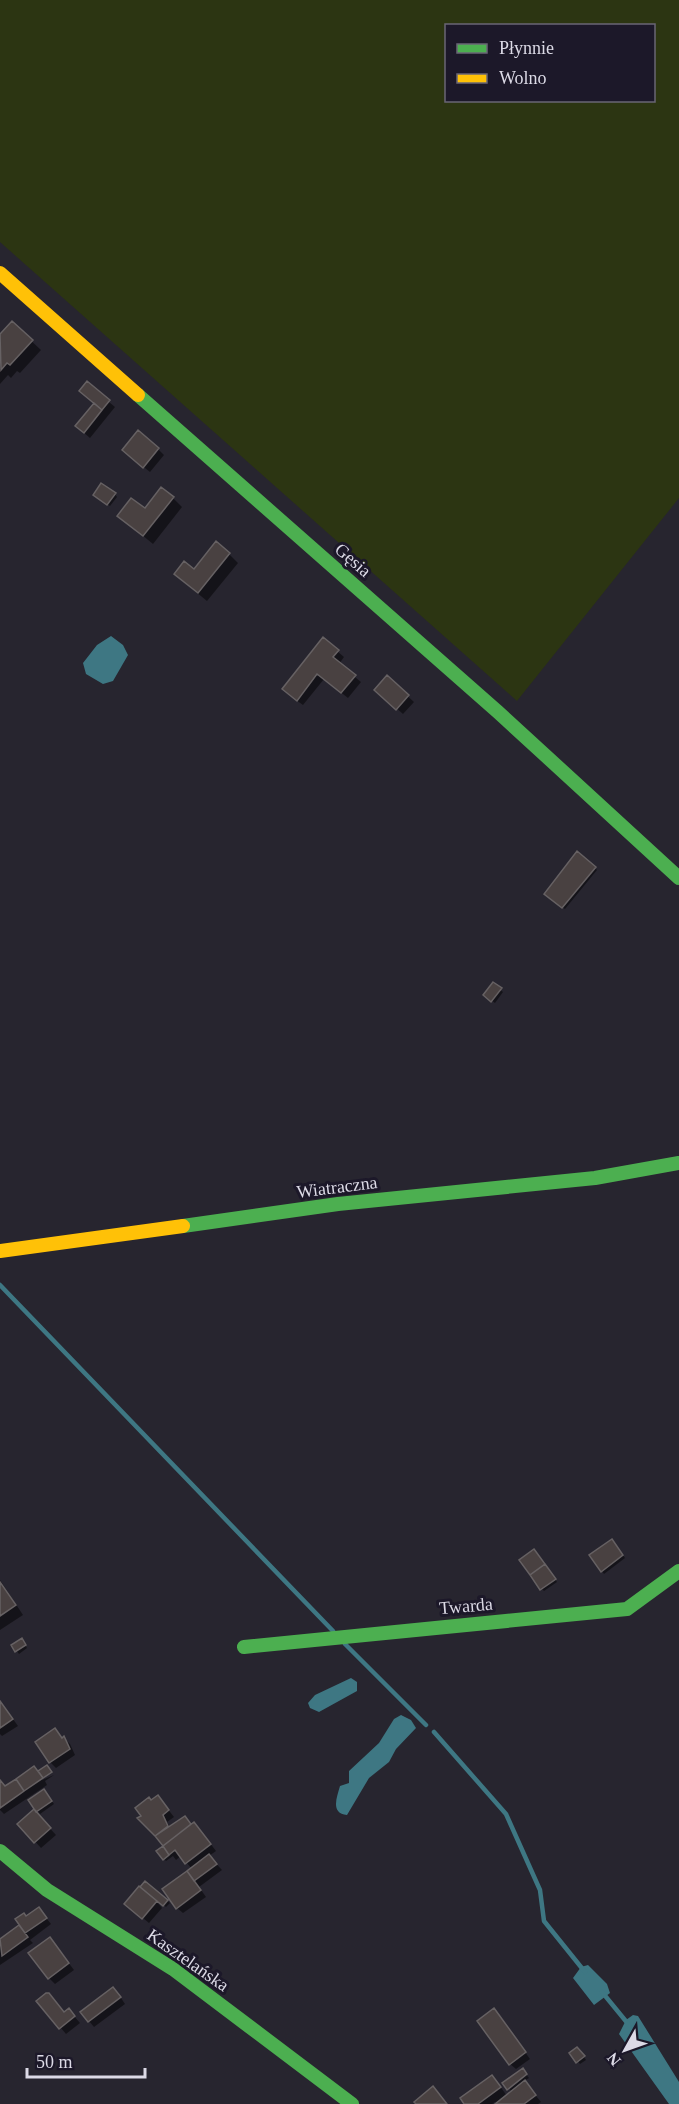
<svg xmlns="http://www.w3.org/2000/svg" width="679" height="2104" font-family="Georgia,serif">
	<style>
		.green { fill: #2c3512; fill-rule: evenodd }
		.water { fill: #3e7783 }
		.shadow { fill: #0007 }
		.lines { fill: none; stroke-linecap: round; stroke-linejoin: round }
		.stream { stroke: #3e7783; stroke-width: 4.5 }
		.building { fill: #494141; stroke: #666163; stroke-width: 1.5 }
		.fast { stroke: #4caf50; stroke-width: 14 }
		.slow { stroke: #ffc107; stroke-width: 14 }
		.labels { text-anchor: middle; stroke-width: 6; stroke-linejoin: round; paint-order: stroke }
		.street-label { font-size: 18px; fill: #dcdae6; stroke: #1c1829 }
	</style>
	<rect width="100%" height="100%" fill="#27252f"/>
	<path class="green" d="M0,0H679V498L517,701L0,242ZM446,26H654V100H446Z"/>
	<path class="water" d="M111,636L123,645L128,655L113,681L103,684L86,674L83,663L97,645Z
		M351,1678L357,1682V1691L319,1712L310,1708L308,1703L315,1695Z
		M401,1715L411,1720L416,1728L396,1749L389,1762L369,1778L347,1815C330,1813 337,1797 340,1786L349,1783V1771L379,1743L394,1719Z
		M588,1965L607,1984L610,1993L594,2005L573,1978L581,1967Z
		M633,2015L638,2016L679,2082V2104H669L619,2034L626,2020Z"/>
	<path class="shadow" d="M12,323L41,350L20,373L17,371L11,378L8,375L0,384V336Z
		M87,384L115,407L90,438L83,432L95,403Z
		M158,449L164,455L150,472L130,456Z
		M115,494L117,497L110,506L97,497Z
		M173,498L182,507L153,544L119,516L145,510Z
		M229,554L238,563L207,601L185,583Z
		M323,639L344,657L339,664L361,682L348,698L324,679L303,705L289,695Z
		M387,677L414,702L403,714L376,690Z
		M595,868L597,870L565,909L549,897Z
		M493,984L503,992L495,1003L487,997Z
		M614,1543L625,1558L604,1574L602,1571Z
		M537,1553L557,1582L544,1591L542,1589Z
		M0,1580L23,1615L0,1630Z
		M24,1643L27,1648L19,1654L13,1646Z
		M0,1701L18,1726L2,1736L0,1734Z
		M55,1730L70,1744L75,1755L56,1768L50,1762Z
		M47,1767L42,1780L54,1775L45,1781L47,1785L4,1814L0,1810V1782L6,1788Z
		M46,1793L54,1804L40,1814L30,1801Z
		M163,1803L174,1817L167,1822L170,1827L185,1818L200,1830L216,1851L209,1856L222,1870L199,1887L206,1897L183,1913L177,1908L192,1869L181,1856L176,1860L173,1856L166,1861L164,1859L165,1846L152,1830Z
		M34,1811L56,1835L41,1848L19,1824Z
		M146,1883L170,1903L166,1907L158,1900L157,1902L162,1908L149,1923L132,1909Z
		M39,1909L51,1924L30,1940L33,1943L0,1965V1941Z
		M55,1945L74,1970L55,1984L49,1978Z
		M119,1995L125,2004L94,2027L89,2021Z
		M38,2001L74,2016L80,2023L66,2034Z
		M499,2016L530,2059L516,2069L510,2064Z
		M580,2051L586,2060L580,2064L571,2054Z
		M525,2073L529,2078L524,2081L541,2102L538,2104H497L495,2102L492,2104H466L497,2082L507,2096L512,2092L504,2083Z"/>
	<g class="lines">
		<path class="stream" d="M0,1285L333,1631
			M345,1644L426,1725
			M434,1732L506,1814L540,1890L544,1921L585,1972
			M602,1992L629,2025"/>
	</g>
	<path class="building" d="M12,321L33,340L10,365L7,363L1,370L0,334Z
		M87,381L110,400L102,410L79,391Z
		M94,403L102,410L84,433L75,426Z
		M138,430L159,448L143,468L122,450Z
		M101,483L116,493L107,505L93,495Z
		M161,487L174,497L143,536L117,516L131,498L145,508Z
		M216,541L230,553L198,593L174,574L184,561L194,569Z
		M323,637L339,650L333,657L356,675L341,693L317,674L297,701L282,689Z
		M387,675L409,695L396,710L374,690Z
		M577,851L596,867L562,908L544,894Z
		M493,982L502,988L491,1002L483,995Z
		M612,1539L623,1555L601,1572L589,1555Z
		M534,1549L545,1564L530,1575L519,1560Z
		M545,1564L556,1579L540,1590L530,1575Z
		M0,1582L16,1605L0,1616Z
		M22,1638L26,1645L15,1652L11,1645Z
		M0,1701L13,1719L0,1728Z
		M55,1728L62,1738L64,1736L70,1749L49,1763L35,1742Z
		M47,1765L52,1772L43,1778L38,1771Z
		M34,1766L43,1778L24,1791L16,1779Z
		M16,1779L24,1791L0,1808V1780L5,1786Z
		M44,1789L52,1801L36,1812L28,1800Z
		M158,1795L169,1810L163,1815L168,1826L155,1836L137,1818L141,1816L135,1808L149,1797L151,1800Z
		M34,1809L51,1828L34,1843L17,1824Z
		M185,1816L191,1824L163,1846L155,1836Z
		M194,1822L211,1844L185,1864L175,1850L169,1855L163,1846Z
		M163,1846L169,1855L163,1860L156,1851Z
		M209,1854L217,1864L194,1881L187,1871Z
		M187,1871L201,1890L176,1909L162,1889Z
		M145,1881L168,1900L163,1906L140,1887Z
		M139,1886L157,1901L142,1919L124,1904Z
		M39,1907L47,1918L25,1933L15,1919L24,1913L26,1916Z
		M19,1925L28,1937L2,1956L0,1939Z
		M50,1937L69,1963L48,1979L28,1953Z
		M113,1987L121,1997L88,2022L80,2012Z
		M46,1993H49L64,2012L69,2008L75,2016L59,2029L36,2001Z
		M494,2008L526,2052L509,2065L477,2021Z
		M577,2047L585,2056L576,2063L569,2053Z
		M523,2068L527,2074L507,2090L502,2083Z
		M492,2075L501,2087L478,2104H464L460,2098Z
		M525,2080L536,2095L524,2104H495Z
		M433,2086L447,2104H416L414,2102Z"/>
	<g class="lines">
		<path class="fast" d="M138,395L498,712L679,878
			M183,1226L338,1204L595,1178L679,1163
			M244,1647L627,1609L679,1571
			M0,1851L47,1890L173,1969L352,2104"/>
		<path class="slow" d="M0,273L138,395
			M0,1251L183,1226"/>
	</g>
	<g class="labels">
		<g class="street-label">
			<text transform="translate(353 560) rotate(41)" y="6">Gęsia</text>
			<text transform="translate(337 1187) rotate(-7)" y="6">Wiatraczna</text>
			<text transform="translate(466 1606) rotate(-5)" y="6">Twarda</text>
			<text transform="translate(188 1960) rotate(35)" y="6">Kasztelańska</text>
		</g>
	</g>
	<rect x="445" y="24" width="210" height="78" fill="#1c1829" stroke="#696675" stroke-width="1.5"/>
	<rect x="457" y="44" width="30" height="9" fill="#4caf50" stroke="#696675" stroke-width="1.5"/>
	<text x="499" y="54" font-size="18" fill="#dcdae6">Płynnie</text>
	<rect x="457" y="74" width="30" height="9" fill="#ffc107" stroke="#696675" stroke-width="1.5"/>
	<text x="499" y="84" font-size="18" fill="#dcdae6">Wolno</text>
	<g transform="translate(625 2050) rotate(230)" stroke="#1c1829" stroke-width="4.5" paint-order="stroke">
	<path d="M0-4.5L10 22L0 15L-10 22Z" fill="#dcdae6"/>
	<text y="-9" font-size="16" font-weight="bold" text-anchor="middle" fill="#dcdae6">N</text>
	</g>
	<path d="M27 2068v9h118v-9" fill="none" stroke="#dcdae6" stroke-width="3"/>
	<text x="36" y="2068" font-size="18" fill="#dcdae6" stroke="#1c1829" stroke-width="4.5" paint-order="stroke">50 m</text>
</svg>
